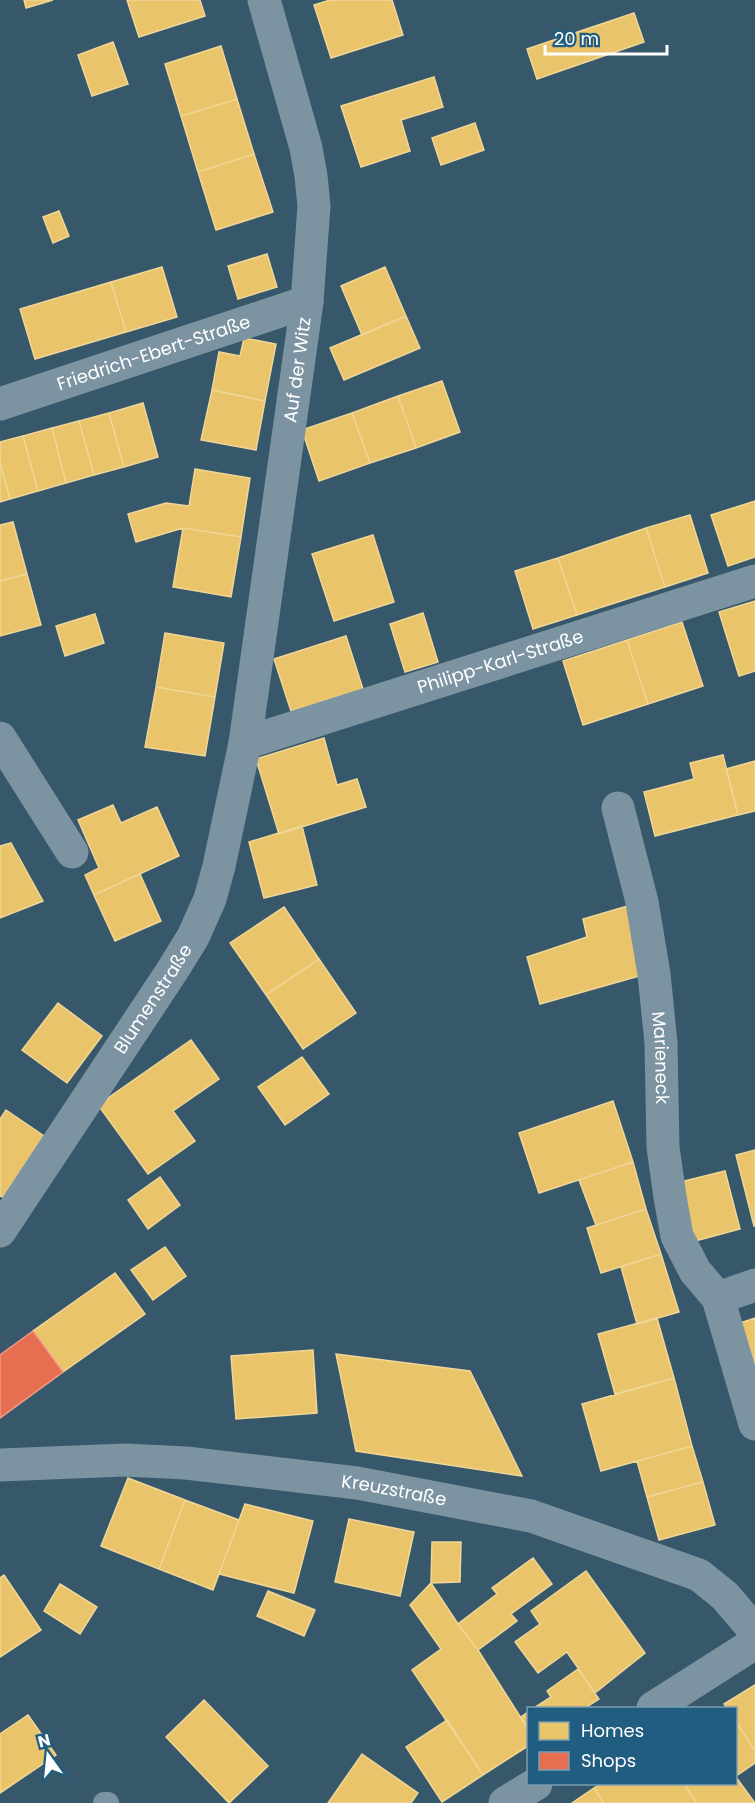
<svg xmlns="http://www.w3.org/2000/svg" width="755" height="1803" font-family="Poppins,sans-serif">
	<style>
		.homes { fill: #e9c46a; stroke: #f0d697; stroke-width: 1.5 }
		.shops { fill: #e76f51; stroke: #ee9a85; stroke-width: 1.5 }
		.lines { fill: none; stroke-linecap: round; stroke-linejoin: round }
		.service { stroke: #7c93a1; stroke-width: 22 }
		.minor { stroke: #7c93a1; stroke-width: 33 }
		.labels { text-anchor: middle; stroke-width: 6; stroke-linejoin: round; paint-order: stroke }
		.street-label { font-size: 18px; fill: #fff; stroke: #215d80 }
	</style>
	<rect width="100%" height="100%" fill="#37576a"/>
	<path class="homes" d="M24,0H53L26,8Z
		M127,0H200L205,16L139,37Z
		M330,0H392L403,35L331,58L314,5Z
		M634,13L644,42L537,79L527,49Z
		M113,42L128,84L92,96L78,55Z
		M221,46L237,99L181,116L165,64Z
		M434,77L443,107L401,120L410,151L361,167L341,106Z
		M237,99L254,154L198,172L181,116Z
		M475,123L484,150L441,165L432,138Z
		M254,154L273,212L216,230L198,172Z
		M59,211L69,236L53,243L43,217Z
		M267,254L277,287L238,299L228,266Z
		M162,267L177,317L126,332L111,282Z
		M385,267L406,316L362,335L341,286Z
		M111,282L126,332L35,359L20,309Z
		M406,316L420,348L344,380L330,348Z
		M244,338L276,344L265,401L212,390L219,352L240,356Z
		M442,381L460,432L416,448L398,396Z
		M212,390L265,401L256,450L201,440Z
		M398,396L416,448L370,463L352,413Z
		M143,403L158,457L124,467L109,413Z
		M109,413L124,467L94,475L79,421Z
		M352,413L370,463L319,481L302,430Z
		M79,421L94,475L66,483L52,428Z
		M52,428L66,483L38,491L23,436Z
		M23,436L38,491L10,499L0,463V442Z
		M0,463L10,499L0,502Z
		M195,469L250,478L241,537L183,528L136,542L128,514L166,503L189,506Z
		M755,501V557L728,566L711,515Z
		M690,515L708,573L665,587L646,528Z
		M13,522L27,574L0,581V525Z
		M183,528L241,537L231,597L173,587Z
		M646,528L665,587L577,615L558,558Z
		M373,535L394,602L334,621L312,554Z
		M558,558L577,615L533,629L515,571Z
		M27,574L41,625L0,636V581Z
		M755,601V671L739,676L719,612Z
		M423,613L438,662L405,672L390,624Z
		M95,614L104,643L65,656L56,626Z
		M682,622L703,686L648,704L627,640Z
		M165,633L224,643L215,697L156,687Z
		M346,636L363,689L291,711L274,659Z
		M627,640L648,704L583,725L563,661Z
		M156,687L215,697L205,756L145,747Z
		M324,738L337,785L357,779L366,807L279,834L256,759Z
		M723,755L738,815L655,836L644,792L694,779L690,763Z
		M755,761V811L738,815L726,769Z
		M113,805L121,823L157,807L179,856L94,895L85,875L99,868L78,820Z
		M302,826L317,885L264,898L249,842Z
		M11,843L43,901L0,918V846Z
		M140,874L161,921L115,941L94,895Z
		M631,905L643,975L540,1004L527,957L587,937L583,919Z
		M284,907L319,959L266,995L230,943Z
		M319,959L356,1013L303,1049L266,995Z
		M58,1003L102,1036L67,1083L22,1050Z
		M191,1040L219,1079L173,1111L195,1141L148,1174L98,1105Z
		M302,1057L329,1094L285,1125L258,1087Z
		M613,1101L633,1162L539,1193L519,1133Z
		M6,1110L44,1136L3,1197L0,1196V1119Z
		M755,1150V1226H754L736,1155Z
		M633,1162L646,1209L596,1225L579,1180Z
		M725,1171L740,1229L695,1241L680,1182Z
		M160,1177L180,1205L148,1229L128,1200Z
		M646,1209L661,1254L601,1273L587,1228Z
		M165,1247L186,1276L153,1300L131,1270Z
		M661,1254L679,1312L637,1324L621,1267Z
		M115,1273L145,1314L63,1372L33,1331Z
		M657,1318L674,1378L615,1394L598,1334Z
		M755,1318V1378L740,1323Z
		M313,1350L317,1413L236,1419L231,1356Z
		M336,1354L470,1371L522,1476L356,1451Z
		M674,1378L692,1446L601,1471L582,1404Z
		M692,1446L703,1482L647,1497L637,1461Z
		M128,1478L185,1500L159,1569L101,1546Z
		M703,1482L715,1525L659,1540L647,1497Z
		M185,1500L239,1520L213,1590L159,1569Z
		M245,1504L313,1521L294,1593L219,1574Z
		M349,1519L414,1532L400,1596L335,1582Z
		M432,1542H461L460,1582L431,1583Z
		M533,1558L552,1584L511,1614L517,1621L478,1650L458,1624L497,1594L492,1588Z
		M586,1571L645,1653L595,1693L567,1652L538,1673L515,1642L540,1624L531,1611Z
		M4,1575L41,1630L0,1657V1578Z
		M431,1583L458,1624L478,1650L528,1729V1746L483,1775L412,1670L441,1649L410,1605Z
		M60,1584L97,1607L80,1634L44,1611Z
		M268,1591L315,1610L304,1636L257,1616Z
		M578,1669L599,1699L585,1708H534L551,1697L547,1691Z
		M755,1685V1751L736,1722V1708H727L724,1704Z
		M204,1700L268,1766L229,1803L166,1737Z
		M528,1712V1729L521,1717Z
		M28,1715L56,1755L0,1793V1734Z
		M447,1720L483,1775L442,1802L406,1747Z
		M736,1722L755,1751V1763L736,1776Z
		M362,1754L418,1793L411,1803H328Z
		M736,1777L755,1803H697L684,1784H736Z
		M601,1784H684L697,1803H604L594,1788Z
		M594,1788L604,1803H572Z"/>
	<path class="shops" d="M33,1331L63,1372L0,1418V1355Z"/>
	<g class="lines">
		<path class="service" d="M104,1803H108"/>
		<g class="minor">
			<path id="s1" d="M0,404L307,302"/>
			<path d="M0,738L72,852"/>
			<path id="s2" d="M245,743L755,581"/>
			<path id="s3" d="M618,808L642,902L654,974L661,1043L663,1147L670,1197L677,1236L695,1271L718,1298L755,1424"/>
			<path id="s4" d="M0,1231L172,971L193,937L210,899L219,866L245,743L307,302L314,206L311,176L306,148L264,0"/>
			<path d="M718,1298L755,1285"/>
			<path id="s5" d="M0,1465L125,1460L186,1463L357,1483L531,1516L699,1575L725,1596L755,1631"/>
			<path d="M653,1708L755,1643"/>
			<path d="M505,1803L536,1784"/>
		</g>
	</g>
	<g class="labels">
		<g class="street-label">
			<text dy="6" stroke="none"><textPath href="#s1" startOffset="162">Friedrich-Ebert-Straße</textPath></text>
			<text dy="6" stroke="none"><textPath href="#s4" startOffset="930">Auf der Witz</textPath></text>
			<text dy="6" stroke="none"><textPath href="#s2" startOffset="268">Philipp-Karl-Straße</textPath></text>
			<text dy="6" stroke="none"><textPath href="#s4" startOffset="278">Blumenstraße</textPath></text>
			<text dy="6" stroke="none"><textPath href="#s3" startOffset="254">Marieneck</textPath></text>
			<text dy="6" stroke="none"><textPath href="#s5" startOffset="396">Kreuzstraße</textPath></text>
		</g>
	</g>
	<rect x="527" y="1707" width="210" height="78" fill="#215d80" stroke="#7a9eb3" stroke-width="1.5"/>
	<rect x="539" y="1722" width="30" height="18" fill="#e9c46a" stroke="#7a9eb3" stroke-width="1.5"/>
	<text x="581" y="1737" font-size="18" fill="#ffffff">Homes</text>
	<rect x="539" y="1752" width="30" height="18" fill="#e76f51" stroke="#7a9eb3" stroke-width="1.5"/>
	<text x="581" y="1767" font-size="18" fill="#ffffff">Shops</text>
	<g transform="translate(48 1755) rotate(345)" stroke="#215d80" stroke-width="4.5" paint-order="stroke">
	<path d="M0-4.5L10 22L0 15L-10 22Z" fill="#ffffff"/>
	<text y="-9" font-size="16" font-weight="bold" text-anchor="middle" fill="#ffffff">N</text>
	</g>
	<path d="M545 45v9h122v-9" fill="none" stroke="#ffffff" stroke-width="3"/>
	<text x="554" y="45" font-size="18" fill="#ffffff" stroke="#215d80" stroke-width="4.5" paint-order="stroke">20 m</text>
</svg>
